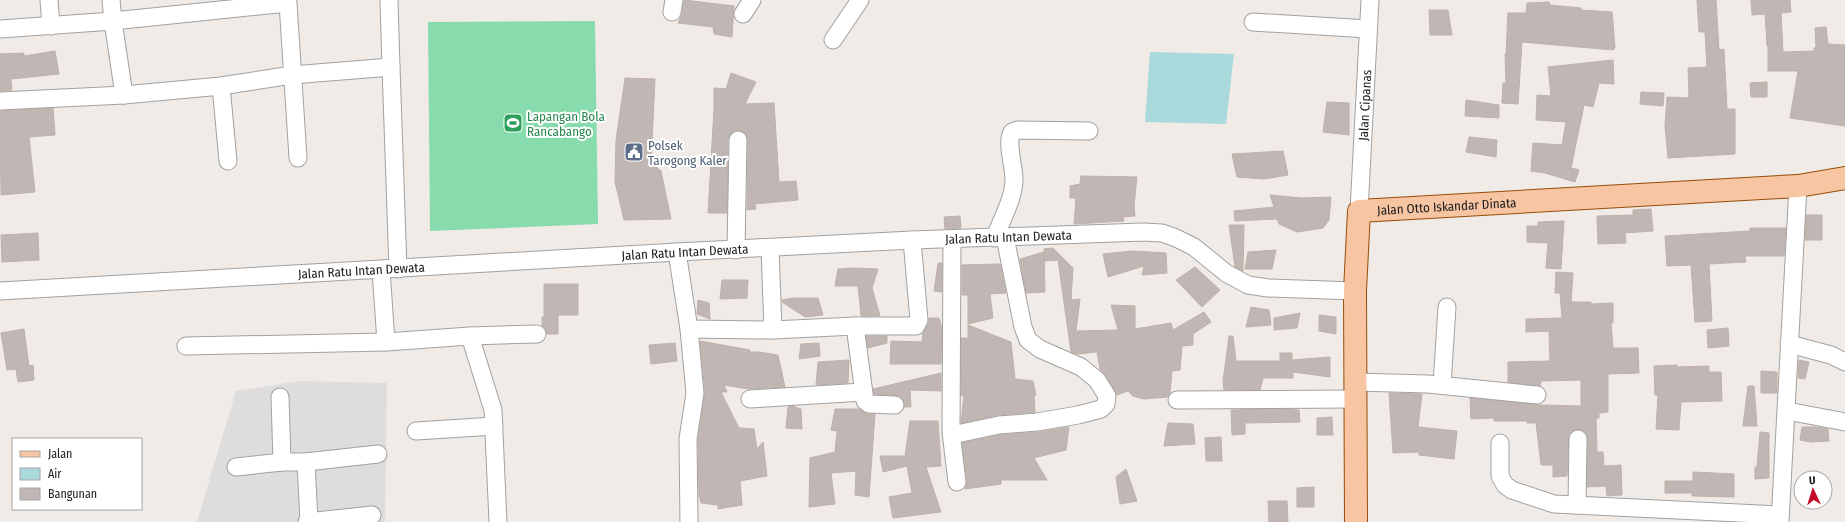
<svg xmlns="http://www.w3.org/2000/svg" width="1845" height="522" font-family="'Fira Sans Condensed',sans-serif">
	<style>
		.residential { fill: #dedddd }
		.pitch { fill: #88dbad }
		.water { fill: #a9d9db }
		.building { fill: #c0b6b3; stroke: #c1b0a9 }
		.lines { fill: none; stroke-linecap: round; stroke-linejoin: round }
		.minor-casing { stroke: #a1a1a1; stroke-width: 19 }
		.major-casing { stroke: #954d07; stroke-width: 24 }
		.minor { stroke: #fff; stroke-width: 17 }
		.major { stroke: #f8c5a3; stroke-width: 22 }
		.labels { text-anchor: middle; stroke-width: 4; stroke-linejoin: round; paint-order: stroke }
		.street-label { font-size: 13px; fill: #202020; stroke: #fff }
		.leisure-label { font-size: 13px; fill: #27864d; stroke: #fff; text-anchor: start }
		.service-label { font-size: 13px; fill: #4e5e75; stroke: #fff; text-anchor: start }
	</style>
	<rect width="100%" height="100%" fill="#f0ebe7"/>
	<path class="residential" d="M300,381L387,383L385,522H197L236,391Z"/>
	<path class="pitch" d="M595,21L598,224L430,231L428,22Z"/>
	<path class="water" d="M1150,52L1234,54L1226,124L1145,122Z"/>
	<path class="building" d="M684,0L734,6L732,37L714,34L713,27L678,23L682,14Z
		M1697,0H1716L1719,50L1724,49L1727,109H1735V154L1668,158L1665,126L1667,97L1689,98L1688,68L1707,67L1705,32H1699Z
		M1751,0H1790L1791,12L1781,13L1783,52L1814,51V48L1816,47L1815,28L1826,27L1828,44L1845,45V126L1790,118L1798,71H1768V46H1767L1765,14L1752,15Z
		M1549,2L1550,5L1581,8V10L1612,12L1615,48L1613,50L1522,42L1518,104L1502,103L1503,83H1506L1505,54H1506L1508,13H1526L1527,3Z
		M1429,10H1448L1452,35H1430Z
		M55,51L59,74L11,79L12,90L0,91V54L24,53V56Z
		M1613,60L1614,84L1599,83L1593,107L1584,105L1571,168L1579,170L1575,182L1545,173L1531,171L1533,143L1562,145L1566,122L1536,120L1537,95L1551,96L1548,67Z
		M731,73L756,82L745,104L774,103L779,182L796,181L798,200L755,204L756,209L747,210L748,140L743,132L738,130L730,135L728,140L727,213H708L714,109V88L726,89Z
		M625,78L655,79L651,163L661,171L671,219L624,220L615,182L616,140Z
		M1767,82V97H1751L1750,83Z
		M1641,92L1664,93L1663,106L1640,104Z
		M1466,100L1499,105V118L1465,116Z
		M1327,102L1349,103V135L1323,132Z
		M53,108L55,135L29,137L35,192L1,195L0,111Z
		M1469,137L1497,140L1496,157L1466,152Z
		M1283,151L1288,175L1264,179L1237,177L1232,154Z
		M1081,176L1137,177L1134,205L1135,216L1123,217L1124,221L1074,224L1076,198H1070V186L1080,184Z
		M1270,195L1301,198L1331,197L1329,220L1323,228L1297,232L1279,224L1277,219L1235,221L1234,211L1274,207Z
		M1651,209L1653,231L1625,233L1626,243L1598,244L1597,216L1633,215V210Z
		M1806,215H1822V240H1805Z
		M960,216L961,228L945,229L944,217Z
		M1564,221L1561,269L1546,268L1548,243L1527,242V226H1538V222Z
		M1229,225H1244L1243,271L1235,267Z
		M1750,228H1786L1784,256H1745L1746,262L1709,264L1712,321L1695,322L1691,265L1667,266L1665,236L1750,231Z
		M38,233L39,260L2,262L1,235Z
		M1053,248L1073,268L1071,300L1080,299L1076,331L1118,330L1111,305L1135,306V329L1171,323L1173,330L1204,312L1211,322L1193,334V345L1182,346L1180,370L1172,371L1170,393L1168,397L1144,399L1133,396L1128,391L1117,395L1105,375L1100,369L1097,352L1077,354L1071,352L1058,260L1044,261V249Z
		M1276,250L1272,269H1245L1248,252Z
		M1133,251L1166,253L1167,273L1142,275L1144,266L1108,277L1103,254Z
		M1044,252L1045,292L1026,293L1020,259Z
		M938,263H942V292L934,291Z
		M1000,264L1006,293L990,294L993,318L968,324V295H962V265Z
		M1195,267L1220,290L1202,307L1176,280Z
		M851,268L878,269L872,288L880,316H861L858,286H835L838,269Z
		M1556,272L1573,273L1571,302H1591V304L1613,303V323H1611L1613,348H1638L1639,373L1608,374V412L1599,413V418H1596L1597,452H1603L1604,466L1621,465L1622,495L1607,496L1606,486L1587,487L1588,439L1586,434L1583,430H1574L1569,434L1567,476L1553,477V465H1541L1536,423H1527V421H1494V418L1471,419L1470,398L1539,405L1581,406V380L1541,381L1540,386L1508,382V362L1550,361L1549,331L1526,332V319L1562,318L1560,293H1555Z
		M722,280H748L747,298L720,299Z
		M544,284H578V315H558V334H547L546,329L542,326V317H544Z
		M793,298H818L823,315L805,317L782,302V300Z
		M698,300L709,303L710,319L697,314Z
		M1251,307L1269,310L1271,325L1246,327Z
		M1300,313L1297,328L1274,330V318Z
		M1319,315L1336,317V334L1319,331Z
		M929,318H939L942,328L941,364H890L891,341L922,342L923,333L928,324Z
		M968,325L1011,342L1015,379L1033,381L1036,395H1034L1035,412L998,415L961,423L964,395L961,396V338H968Z
		M1728,328L1729,346L1708,348L1707,330Z
		M24,329L29,366L33,365L34,380L18,382L16,369L7,370L1,333Z
		M866,336H887V343L868,348Z
		M1229,336H1233L1236,361H1280V353H1292V360L1330,357V377L1293,372V378H1263L1260,390H1224L1223,381Z
		M700,341L750,350V352H759L778,355L785,387L748,389L724,385L727,392H721L739,428L754,429L757,449L763,442L767,476L740,481L742,505L718,509V505L701,503L699,495L698,440L705,392Z
		M675,343L677,361L651,364L649,345Z
		M819,343L820,356L799,359L801,344Z
		M849,360L848,383L816,385L818,362Z
		M1799,360L1809,362L1805,379L1798,378Z
		M1677,365V367L1709,366V372H1721L1722,401L1681,402L1679,430L1656,429L1658,395H1655L1654,366Z
		M1761,371L1777,372V393H1761Z
		M941,373V391L910,390L911,407H904V401L900,396L874,394L873,389Z
		M1748,386H1754L1757,426H1743Z
		M1389,393L1422,394L1418,427L1457,431L1454,459L1419,455V452L1393,453Z
		M792,406L801,409L802,429L786,428L788,407Z
		M835,409H859L868,414H875L869,497L855,495L856,471L831,473L835,504L809,507L810,458L835,452L837,431L831,430Z
		M1279,409L1299,410L1300,422L1245,423V434L1232,435L1231,410Z
		M1332,417L1333,435H1317V418Z
		M910,421H938L941,466L926,467L941,512L893,518L889,497L912,493L907,466L883,472L880,456H905Z
		M1168,423L1193,424L1195,444L1164,446Z
		M1069,427L1066,450L1034,458L1047,480H1001V484L965,489L967,481L962,443L1000,435L1038,432Z
		M1802,427H1816L1828,429L1829,441L1811,442L1800,440Z
		M1760,432L1769,433V478L1755,479V467H1757Z
		M1221,437L1222,461H1206L1205,438Z
		M1126,469L1137,501L1120,504L1116,477Z
		M1693,472L1734,474V497L1692,496V493H1665V481H1693Z
		M1314,487V507H1297V488Z
		M1268,501H1287L1288,522H1269Z"/>
	<g class="lines">
		<defs>
			<g id="minor">
				<path d="M49,0L51,26"/>
				<path d="M111,0L113,21L124,95"/>
				<path d="M389,0L391,67"/>
				<path d="M672,12L674,0"/>
				<path d="M743,14L752,0"/>
				<path d="M1253,22L1368,29"/>
				<path d="M0,29L113,21L288,3L298,158"/>
				<path d="M833,40L860,0"/>
				<path d="M221,86L228,161"/>
				<path d="M0,101L124,95L221,86L292,75L391,67L398,269"/>
				<path id="s1" d="M1359,211L1370,0"/>
				<path d="M995,238C1001,220 1014,199 1014,179C1014,166 1006,143 1012,132L1018,130L1089,131"/>
				<path d="M952,239L951,432L957,482"/>
				<path d="M770,248L773,330"/>
				<path d="M736,250L738,140"/>
				<path d="M677,252L689,329L695,393L688,439L689,522"/>
				<path id="s2" d="M0,291L677,252L912,240L1143,232L1162,233L1176,238L1194,247L1226,273L1248,285L1268,288L1355,291"/>
				<path d="M855,326L865,401L869,404L895,405"/>
				<path d="M689,329L773,330L855,326H916L919,320L912,240"/>
				<path d="M470,336L493,410L498,522"/>
				<path d="M386,342L470,336L537,334"/>
				<path d="M1789,344L1831,355L1845,362"/>
				<path d="M186,346L386,342L381,270"/>
				<path d="M1355,382L1428,384L1537,395"/>
				<path d="M1442,385L1447,307"/>
				<path d="M280,397L282,462H306L309,522"/>
				<path d="M750,399L863,392"/>
				<path d="M1177,400L1356,399"/>
				<path d="M1787,411L1845,422"/>
				<path d="M416,431L494,426"/>
				<path d="M952,435L999,425L1037,422L1078,415L1101,409L1106,404L1107,396L1097,380L1081,367L1040,349L1028,340L1023,327L1005,237"/>
				<path d="M1500,443V476L1505,485L1512,490L1554,504L1780,515"/>
				<path d="M306,462L378,454"/>
				<path d="M236,467L282,462"/>
				<path d="M1577,505L1578,439"/>
				<path d="M307,522L372,515"/>
				<path d="M1780,522L1798,186"/>
			</g>
			<g id="major">
				<path id="s3" d="M1356,522L1355,291L1359,211L1798,186L1845,178"/>
			</g>
		</defs>
		<use href="#minor" class="minor-casing"/>
		<use href="#major" class="major-casing"/>
		<use href="#minor" class="minor"/>
		<use href="#major" class="major"/>
	</g>
	<defs>
		<symbol id="stadium-square" viewBox="-11 -11 22 22"><rect x="-9" y="-9" width="18" height="18" rx="4" fill="#2e9e5b" stroke="#fff"/><path d="M0-5a6.5 5 0 1 0 0 10a6.5 5 0 1 0 0-10ZM-3.5-1.8h7v3.6h-7Z" fill="#fff"/></symbol>
		<symbol id="civic-square" viewBox="-11 -11 22 22"><rect x="-9" y="-9" width="18" height="18" rx="4" fill="#5c6f8a" stroke="#fff"/><path d="M-.6-6.5H3V-4.5H.6V-3L4-1V1h2V6H-6V1h2V-1L-.6-3ZM-1.2 2.5V6h2.4V2.5Z" fill="#fff"/></symbol>
	</defs>
	<g fill-rule="evenodd">
		<use href="#stadium-square" x="502" y="112" width="22" height="22"/>
		<use href="#civic-square" x="623" y="141" width="22" height="22"/>
	</g>
	<g class="labels">
		<g class="street-label">
			<text dy="5" stroke="none"><textPath href="#s1" startOffset="106">Jalan Cipanas</textPath></text>
			<text dy="5" stroke="none"><textPath href="#s3" startOffset="399">Jalan Otto Iskandar Dinata</textPath></text>
			<text dy="5" stroke="none"><textPath href="#s2" startOffset="1010">Jalan Ratu Intan Dewata</textPath></text>
			<text dy="5" stroke="none"><textPath href="#s2" startOffset="686">Jalan Ratu Intan Dewata</textPath></text>
			<text dy="5" stroke="none"><textPath href="#s2" startOffset="362">Jalan Ratu Intan Dewata</textPath></text>
		</g>
		<g class="leisure-label">
			<text x="527" y="121">Lapangan Bola<tspan x="527" dy="15">Rancabango</tspan></text>
		</g>
		<g class="service-label">
			<text x="648" y="150">Polsek<tspan x="648" dy="15">Tarogong Kaler</tspan></text>
		</g>
	</g>
	<rect x="12" y="438" width="130" height="72" fill="#ffffff" stroke="#a6a6a6"/>
	<rect x="20" y="451" width="20" height="6" fill="#f8c5a3" stroke="#a6a6a6"/>
	<text x="48" y="458" font-size="12" fill="#202020">Jalan</text>
	<rect x="20" y="468" width="20" height="12" fill="#a9d9db" stroke="#a6a6a6"/>
	<text x="48" y="478" font-size="12" fill="#202020">Air</text>
	<rect x="20" y="488" width="20" height="12" fill="#c0b6b3" stroke="#a6a6a6"/>
	<text x="48" y="498" font-size="12" fill="#202020">Bangunan</text>
	<g transform="translate(1813 490) rotate(356)"><circle r="19" fill="#ffffff" stroke="#a6a6a6"/>
	<path d="M0-3L7 15L0 10L-7 15Z" fill="#c7092a"/>
	<text y="-6" font-size="11" font-weight="bold" text-anchor="middle" fill="#202020">U</text>
	</g>
</svg>
